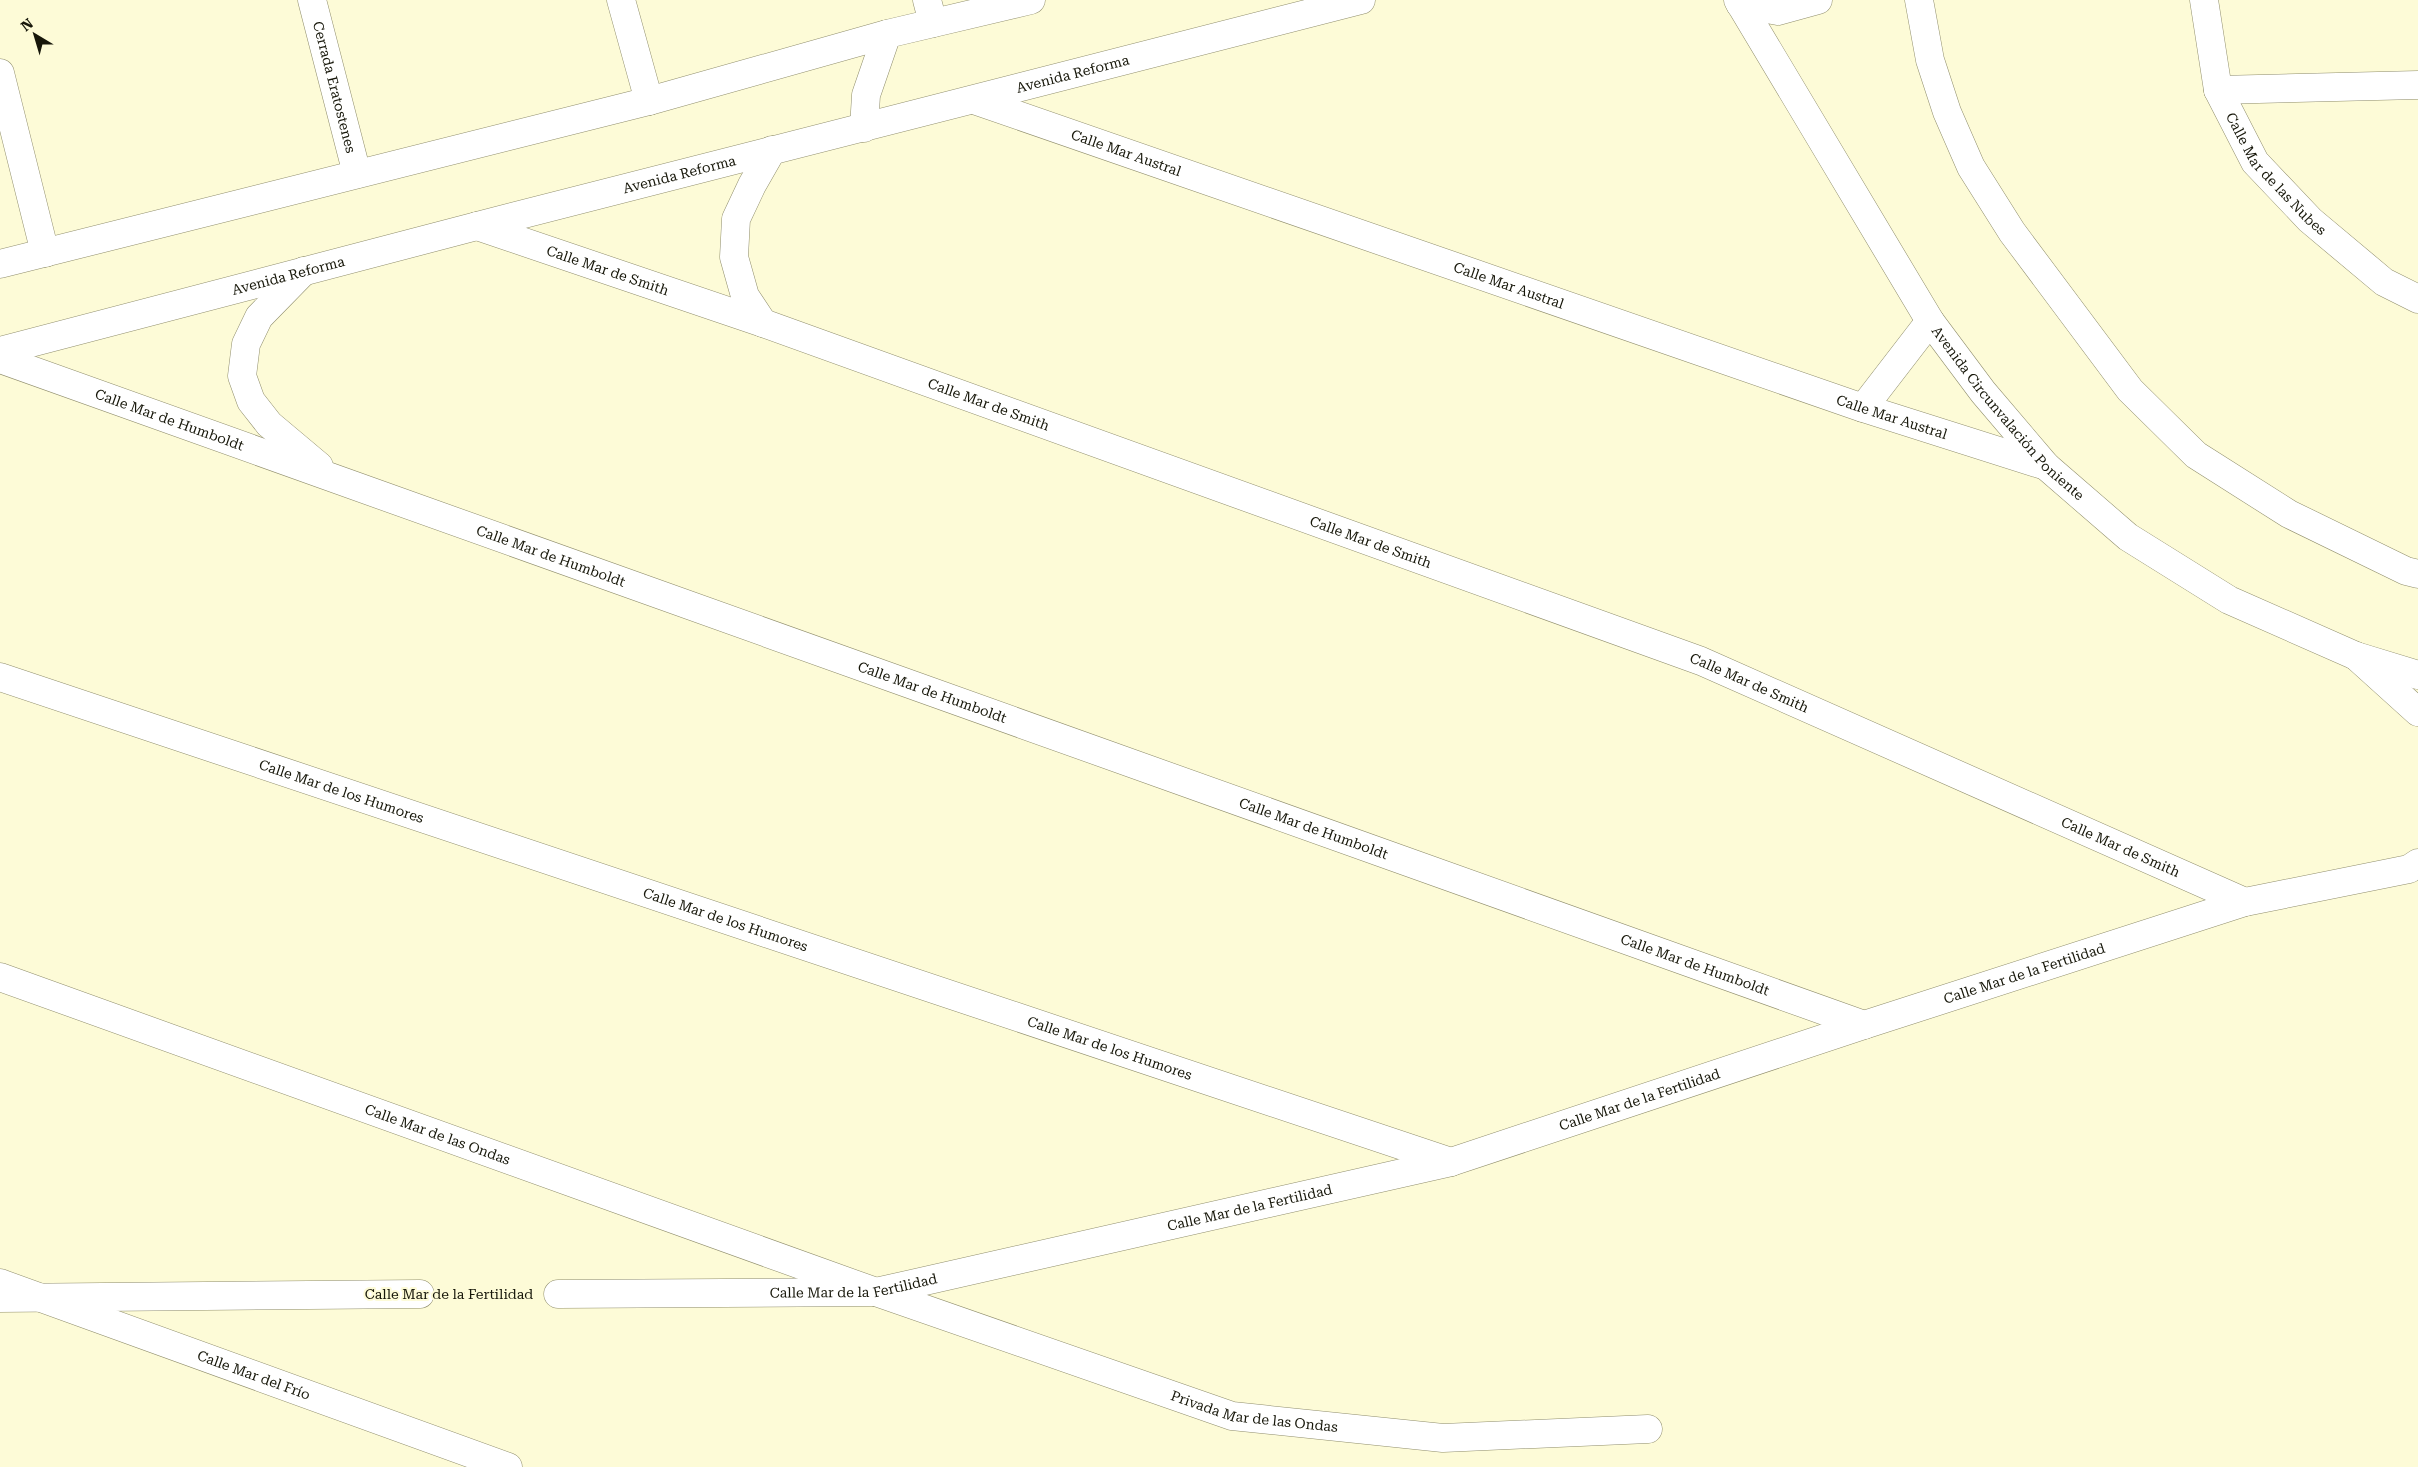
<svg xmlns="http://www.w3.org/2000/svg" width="2418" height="1467" font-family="'Roboto Serif',serif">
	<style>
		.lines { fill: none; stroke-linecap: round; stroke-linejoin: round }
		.minor-casing { stroke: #908e6d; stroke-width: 29 }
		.tertiary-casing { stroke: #908e6d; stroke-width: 29 }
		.secondary-casing { stroke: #908e6d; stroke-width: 29 }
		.path { stroke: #85846c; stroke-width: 3; stroke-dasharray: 1 4; stroke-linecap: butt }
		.minor { stroke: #fff; stroke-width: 28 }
		.tertiary { stroke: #fff; stroke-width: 28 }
		.secondary { stroke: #fff; stroke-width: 28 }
		.labels { text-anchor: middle; stroke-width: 4; stroke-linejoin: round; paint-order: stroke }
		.street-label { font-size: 14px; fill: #17170a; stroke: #fdfbd7 }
	</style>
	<rect width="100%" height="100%" fill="#fdfbd7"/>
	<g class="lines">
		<defs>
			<g id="minor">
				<path id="s1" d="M312,0L357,174"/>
				<path d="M621,0L649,101"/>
				<path d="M927,0L933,23"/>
				<path id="s2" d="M2204,0L2218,90L2255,162L2310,220L2384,282L2418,299"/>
				<path d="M0,73L45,253"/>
				<path d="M2218,90L2418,85"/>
				<path id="s3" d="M974,100L1863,408L2046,466"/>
				<path id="s4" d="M477,226L763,323L1701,661L2245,902"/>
				<path d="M304,271L259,317L246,344L242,376L251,401L269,424L319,466"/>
				<path d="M763,323L745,296L734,257L736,219L752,185L772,150"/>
				<path id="s5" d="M0,359L1864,1025"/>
				<path d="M2356,656L2418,712"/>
				<path id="s6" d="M0,677L1451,1162"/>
				<path id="s7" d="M0,977L876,1292L1232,1416L1443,1438L1648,1429"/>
				<path id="s8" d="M558,1294L876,1292L1451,1162L1864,1025L2245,902L2409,869L2418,863"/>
				<path d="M0,1298L420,1294"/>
			</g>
			<g id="tertiary">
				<path d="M864,128L866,95L887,34"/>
				<path id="s9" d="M0,1283L508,1467"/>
			</g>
			<g id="secondary">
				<path id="s10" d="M1738,0L1930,321L1983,392L2046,466L2128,537L2229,600L2356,656L2418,675"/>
				<path d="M1919,0L1930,60L1947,112L1971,167L2012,232L2130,390L2196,455L2289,514L2406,571L2418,574"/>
				<path d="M1740,4L1778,11L1818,0"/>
				<path d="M0,264L649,101L887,34L1031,0"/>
				<path id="s11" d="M0,351L477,226L1361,0"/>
				<path d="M1863,408L1930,321"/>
			</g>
		</defs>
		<use href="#minor" class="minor-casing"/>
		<use href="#tertiary" class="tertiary-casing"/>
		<use href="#secondary" class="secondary-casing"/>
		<path class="path" d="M454,1294H525"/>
		<use href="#minor" class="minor"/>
		<use href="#tertiary" class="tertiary"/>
		<use href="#secondary" class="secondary"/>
	</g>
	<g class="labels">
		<g class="street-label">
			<text dy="5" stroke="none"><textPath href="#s11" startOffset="1108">Avenida Reforma</textPath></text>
			<text dy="5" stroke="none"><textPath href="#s1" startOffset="90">Cerrada Eratostenes</textPath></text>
			<text dy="5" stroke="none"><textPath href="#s3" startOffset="161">Calle Mar Austral</textPath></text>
			<text dy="5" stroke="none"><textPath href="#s2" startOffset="194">Calle Mar de las Nubes</textPath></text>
			<text dy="5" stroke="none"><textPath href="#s11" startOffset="702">Avenida Reforma</textPath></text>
			<text dy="5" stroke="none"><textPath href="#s4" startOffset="138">Calle Mar de Smith</textPath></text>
			<text dy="5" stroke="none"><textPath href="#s11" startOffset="298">Avenida Reforma</textPath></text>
			<text dy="5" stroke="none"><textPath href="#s3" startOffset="566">Calle Mar Austral</textPath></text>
			<text dy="5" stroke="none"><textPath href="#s4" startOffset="542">Calle Mar de Smith</textPath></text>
			<text dy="5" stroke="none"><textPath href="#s10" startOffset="495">Avenida Circunvalación Poniente</textPath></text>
			<text dy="5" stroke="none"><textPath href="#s3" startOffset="971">Calle Mar Austral</textPath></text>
			<text dy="5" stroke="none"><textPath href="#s5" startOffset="180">Calle Mar de Humboldt</textPath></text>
			<text dy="5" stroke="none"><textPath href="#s4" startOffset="948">Calle Mar de Smith</textPath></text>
			<text dy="5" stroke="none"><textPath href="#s5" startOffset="585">Calle Mar de Humboldt</textPath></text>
			<text dy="5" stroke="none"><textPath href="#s4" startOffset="1352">Calle Mar de Smith</textPath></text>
			<text dy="5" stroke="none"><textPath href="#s5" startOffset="990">Calle Mar de Humboldt</textPath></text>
			<text dy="5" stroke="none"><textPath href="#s6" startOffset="360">Calle Mar de los Humores</textPath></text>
			<text dy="5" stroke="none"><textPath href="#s5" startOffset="1395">Calle Mar de Humboldt</textPath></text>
			<text dy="5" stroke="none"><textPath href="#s4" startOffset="1758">Calle Mar de Smith</textPath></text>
			<text dy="5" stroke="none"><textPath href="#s6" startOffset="765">Calle Mar de los Humores</textPath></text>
			<text dy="5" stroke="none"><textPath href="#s5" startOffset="1800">Calle Mar de Humboldt</textPath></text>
			<text dy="5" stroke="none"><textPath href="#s8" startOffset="1511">Calle Mar de la Fertilidad</textPath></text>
			<text dy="5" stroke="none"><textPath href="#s6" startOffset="1170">Calle Mar de los Humores</textPath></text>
			<text dy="5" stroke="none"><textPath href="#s8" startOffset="1106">Calle Mar de la Fertilidad</textPath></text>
			<text dy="5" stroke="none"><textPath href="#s7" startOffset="465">Calle Mar de las Ondas</textPath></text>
			<text dy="5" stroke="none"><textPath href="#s8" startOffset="701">Calle Mar de la Fertilidad</textPath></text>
			<text dy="5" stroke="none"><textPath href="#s8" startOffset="296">Calle Mar de la Fertilidad</textPath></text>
			<text x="449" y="1299">Calle Mar de la Fertilidad</text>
			<text dy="5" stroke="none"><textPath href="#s9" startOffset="270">Calle Mar del Frío</textPath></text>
			<text dy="5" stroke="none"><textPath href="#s7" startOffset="1329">Privada Mar de las Ondas</textPath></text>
		</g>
	</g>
	<g transform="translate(35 35) rotate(322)" stroke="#fdfbd7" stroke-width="4" paint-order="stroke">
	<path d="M0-4L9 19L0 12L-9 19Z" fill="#17170a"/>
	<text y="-8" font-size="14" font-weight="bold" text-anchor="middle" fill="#17170a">N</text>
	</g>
</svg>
